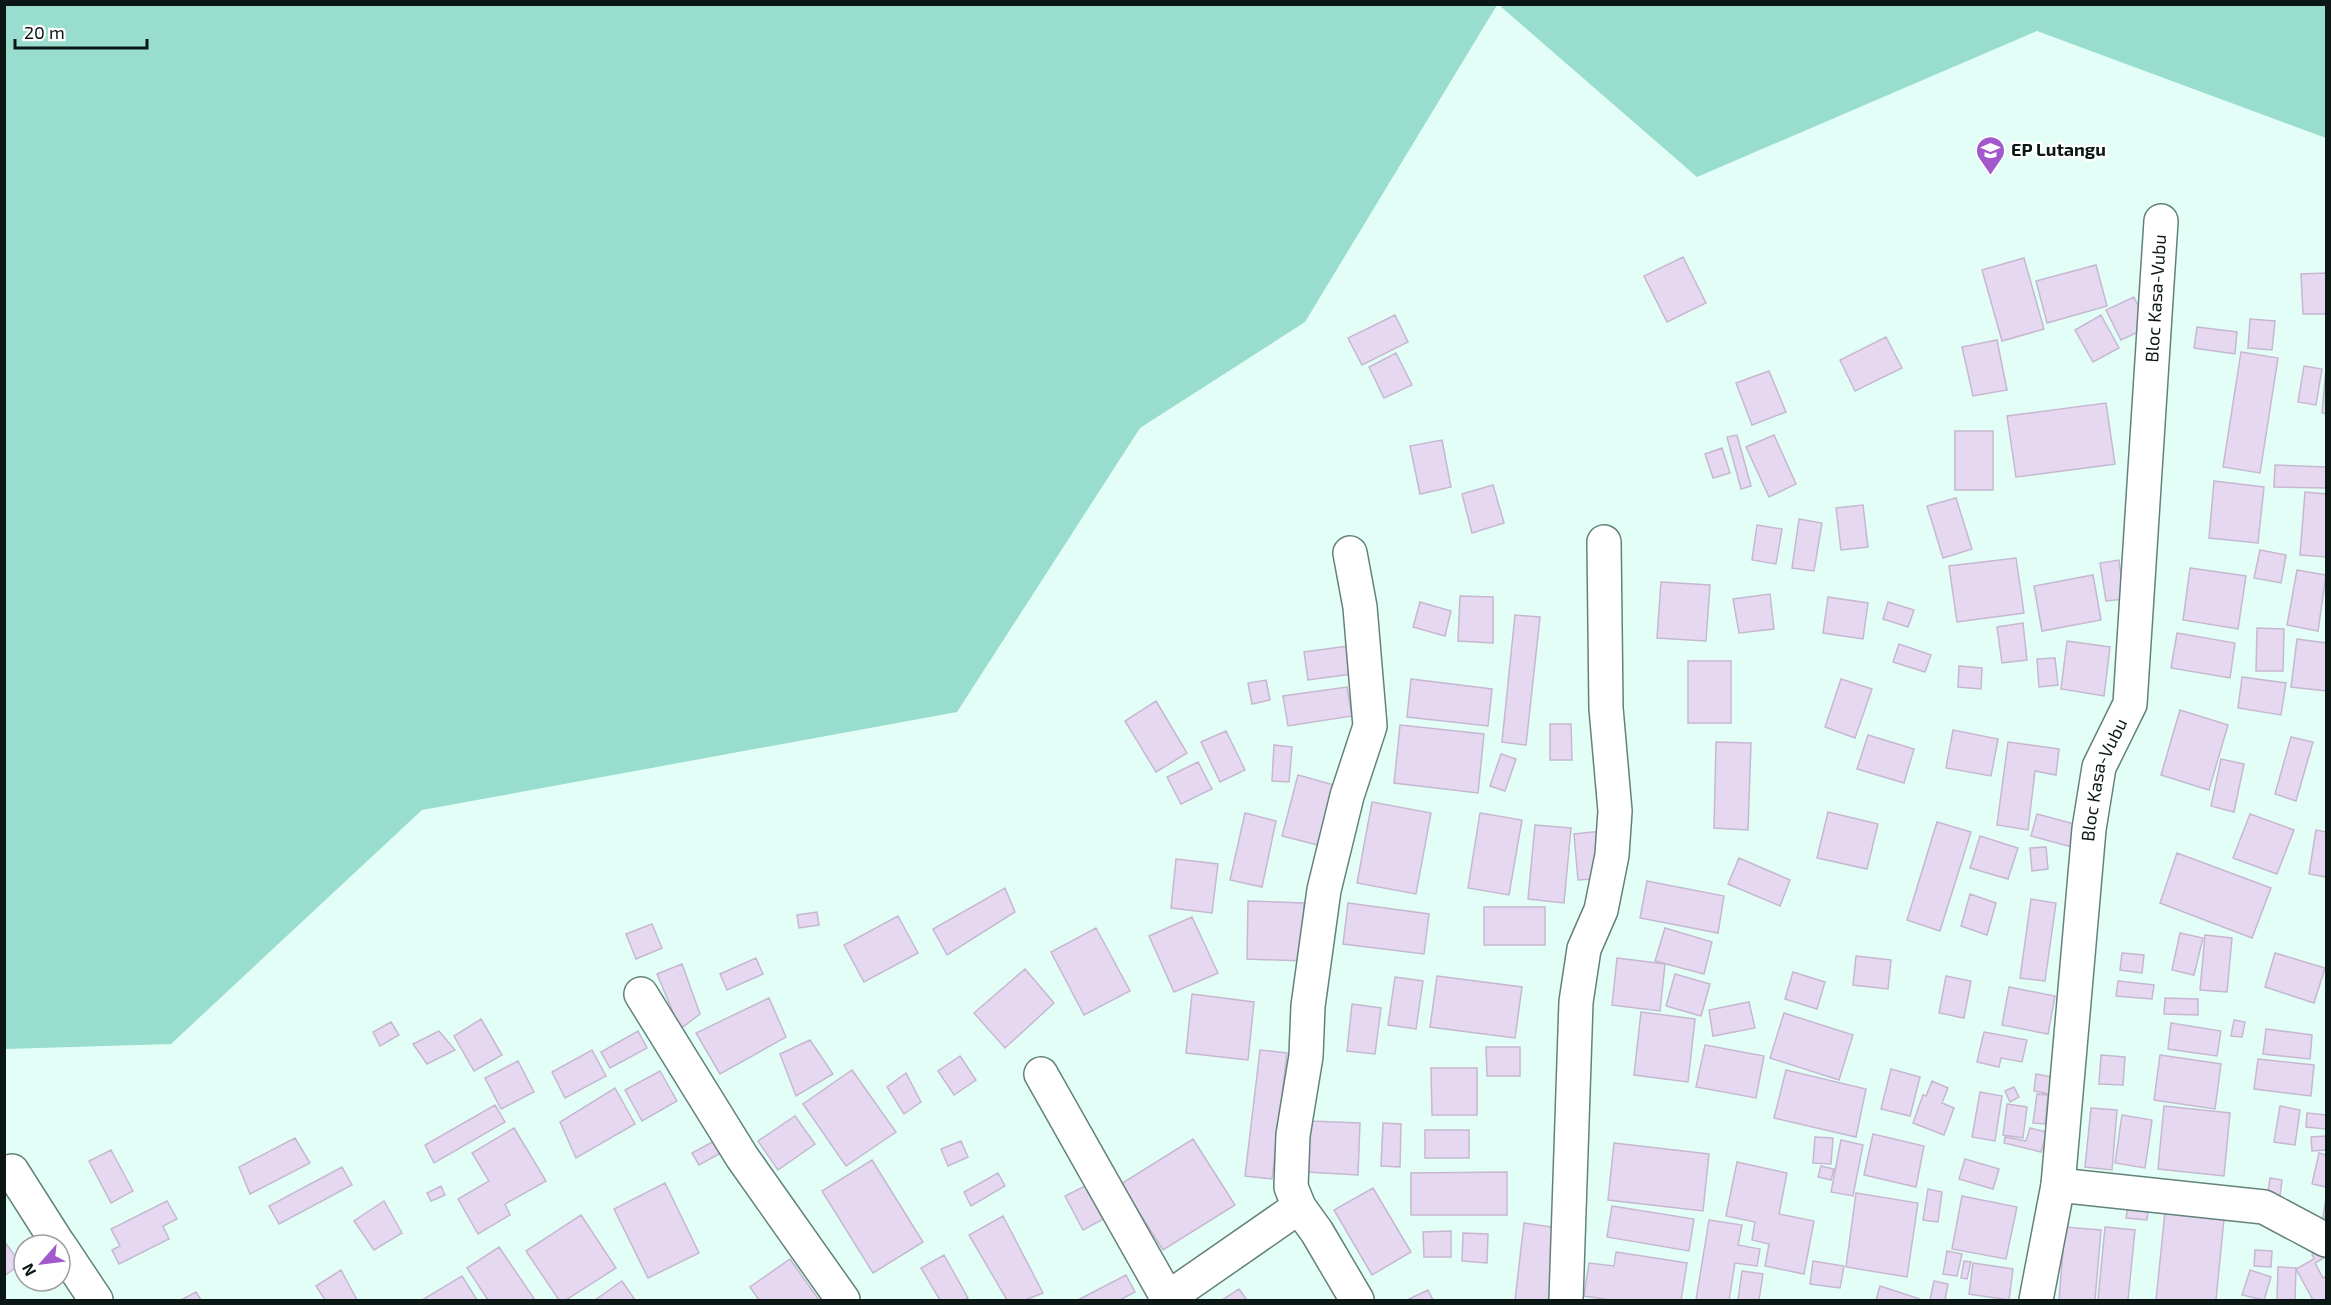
<svg xmlns="http://www.w3.org/2000/svg" width="2331" height="1305" font-family="'Exo 2',sans-serif">
	<style>
		.green { fill: #98ddcd }
		.building { fill: #e7d8f2; stroke: #c6b8d0; stroke-width: 1.5 }
		.lines { fill: none; stroke-linecap: round; stroke-linejoin: round }
		.minor-casing { stroke: #63827a; stroke-width: 36 }
		.minor { stroke: #fff; stroke-width: 33 }
		.labels { text-anchor: middle; stroke-width: 5; stroke-linejoin: round; paint-order: stroke }
		.poi-label { font-size: 18px; font-weight: bold; fill: #0b1714; stroke: #fff; text-anchor: start }
		.street-label { font-size: 18px; fill: #0b1714; stroke: #fff }
	</style>
	<rect width="100%" height="100%" fill="#e2fef6"/>
	<path class="green" d="M4,5L5,4L1497,5L1305,322L1140,428L957,712L422,810L171,1044L5,1049Z
		M1499,5H2326V138L2037,31L1697,177Z"/>
	<path class="building" d="M1683,257L1706,303L1667,322L1644,276Z
		M2024,258L2044,329L2002,341L1982,270Z
		M2096,265L2107,306L2047,323L2036,281Z
		M2326,273V314H2303L2301,274Z
		M2134,297L2149,327L2121,340L2106,310Z
		M1395,315L1408,342L1362,365L1348,338Z
		M2101,315L2119,348L2093,362L2075,330Z
		M2250,319L2275,321L2272,350L2248,348Z
		M2197,327L2237,332L2235,354L2194,348Z
		M1886,337L1902,368L1855,391L1840,360Z
		M1997,340L2007,390L1973,396L1962,347Z
		M2241,352L2278,358L2260,473L2223,467Z
		M1396,353L1412,385L1384,398L1369,367Z
		M2304,366L2322,369L2316,405L2298,402Z
		M2326,368V414L2322,413Z
		M1769,371L1786,412L1752,425L1736,383Z
		M2106,403L2115,464L2016,477L2007,416Z
		M1955,431H1993V490H1955Z
		M1737,435L1751,486L1741,489L1727,437Z
		M1774,435L1796,484L1769,497L1746,447Z
		M1442,440L1451,487L1420,494L1410,446Z
		M1722,448L1730,473L1713,478L1705,454Z
		M2275,465L2326,467V488L2274,487Z
		M2214,481L2264,487L2258,543L2209,538Z
		M1493,485L1504,523L1472,533L1462,494Z
		M2305,492L2326,494V557L2300,555Z
		M1956,498L1972,549L1943,558L1927,506Z
		M1863,505L1868,547L1841,550L1836,508Z
		M1799,519L1822,523L1814,571L1792,568Z
		M1757,525L1782,529L1776,564L1752,560Z
		M2260,550L2286,555L2281,583L2254,578Z
		M2016,558L2024,613L1957,622L1949,566Z
		M2119,560L2124,599L2106,601L2100,563Z
		M2190,568L2246,576L2238,629L2183,620Z
		M2297,570L2326,575L2318,631L2287,625Z
		M2093,575L2101,620L2042,631L2034,586Z
		M1661,582L1710,585L1706,641L1657,638Z
		M1770,594L1774,629L1739,633L1733,599Z
		M1460,596L1493,597V643L1458,641Z
		M1828,597L1868,603L1863,639L1823,633Z
		M1420,602L1451,611L1445,636L1413,627Z
		M1888,602L1914,610L1908,627L1883,619Z
		M1515,615L1540,617L1526,745L1502,742Z
		M2023,623L2027,660L2002,663L1997,627Z
		M2257,628L2284,629L2283,671H2256Z
		M2177,633L2235,643L2230,678L2171,668Z
		M2297,639L2326,643V691L2291,687Z
		M2067,641L2110,647L2104,696L2061,689Z
		M1899,644L1931,655L1925,672L1893,662Z
		M1355,645L1359,673L1308,680L1304,652Z
		M2055,658L2058,685L2039,687L2037,659Z
		M1688,661H1731V723H1688Z
		M1959,666L1982,668L1981,689L1958,687Z
		M2242,677L2286,683L2281,715L2238,708Z
		M1411,679L1492,689L1488,726L1407,717Z
		M1841,679L1872,689L1855,738L1825,727Z
		M1266,680L1270,700L1252,704L1248,683Z
		M1347,687L1352,716L1288,726L1283,696Z
		M1156,701L1187,753L1156,772L1125,721Z
		M2180,710L2228,725L2209,790L2161,775Z
		M1550,724H1571L1572,760H1550Z
		M1400,725L1484,734L1478,793L1394,783Z
		M1953,730L1998,739L1991,776L1946,768Z
		M1226,731L1245,770L1220,782L1201,742Z
		M1868,735L1914,749L1904,783L1857,769Z
		M2291,737L2313,742L2296,801L2275,794Z
		M1716,742L1751,743L1748,830L1714,828Z
		M2008,742L2059,749L2056,775L2035,771L2028,830L1997,825Z
		M1274,745L1292,747L1289,782L1272,781Z
		M1501,754L1516,759L1505,791L1490,786Z
		M2221,759L2244,764L2234,812L2211,806Z
		M1198,762L1212,789L1181,804L1167,777Z
		M1298,775L1334,785L1318,845L1282,836Z
		M1372,802L1431,813L1416,894L1357,883Z
		M1828,812L1878,824L1867,869L1817,858Z
		M1245,813L1276,821L1262,887L1230,880Z
		M1480,813L1522,820L1509,895L1468,888Z
		M2037,814L2078,825L2072,847L2031,836Z
		M2250,814L2294,830L2277,874L2233,858Z
		M1937,822L1971,832L1940,931L1907,920Z
		M1535,825L1571,828L1564,903L1528,899Z
		M2316,830L2326,832V877L2309,874Z
		M1602,831L1607,878L1578,880L1574,834Z
		M1980,836L2018,848L2008,879L1970,868Z
		M2046,847L2048,869L2032,871L2030,848Z
		M2177,853L2271,888L2252,938L2160,903Z
		M1739,858L1790,880L1780,906L1728,884Z
		M1176,859L1218,864L1212,913L1171,908Z
		M1647,881L1724,896L1718,933L1640,918Z
		M1005,888L1015,912L947,955L933,929Z
		M1970,894L1996,903L1987,935L1961,926Z
		M2031,899L2056,903L2045,981L2020,978Z
		M1248,901L1304,903L1303,961L1247,959Z
		M1348,903L1429,914L1424,954L1343,944Z
		M1484,907H1545V945H1484Z
		M817,912L819,925L799,928L797,915Z
		M898,916L918,953L864,982L844,945Z
		M1192,917L1218,973L1174,992L1149,936Z
		M652,924L662,948L636,959L626,934Z
		M1096,928L1130,991L1084,1015L1051,952Z
		M1665,928L1712,942L1704,974L1655,961Z
		M2180,933L2203,938L2194,975L2172,970Z
		M2205,935L2232,938L2227,992L2200,990Z
		M2122,953L2144,955L2142,973L2120,970Z
		M2275,953L2325,968L2314,1003L2265,987Z
		M1856,956L1891,960L1888,989L1853,985Z
		M756,958L763,974L727,990L720,974Z
		M1617,958L1665,964L1660,1011L1612,1005Z
		M682,964L700,1014L680,1029L657,974Z
		M1025,969L1054,1003L1005,1048L974,1013Z
		M1793,972L1825,982L1817,1009L1785,999Z
		M1675,974L1710,984L1701,1016L1666,1006Z
		M1437,976L1522,987L1515,1038L1430,1027Z
		M1946,976L1971,981L1964,1018L1939,1013Z
		M1395,977L1423,981L1416,1029L1388,1025Z
		M2118,981L2154,985L2152,999L2116,996Z
		M2009,987L2055,996L2048,1034L2002,1025Z
		M1192,994L1254,1002L1248,1060L1186,1053Z
		M769,998L786,1037L720,1074L696,1033Z
		M2165,998L2198,999V1015L2164,1014Z
		M1749,1002L1755,1028L1713,1036L1709,1010Z
		M1352,1004L1381,1008L1375,1054L1347,1051Z
		M1641,1012L1695,1019L1688,1082L1634,1075Z
		M1784,1013L1853,1035L1839,1080L1770,1058Z
		M481,1019L502,1055L474,1071L454,1036Z
		M2234,1020L2245,1022L2242,1037L2231,1036Z
		M391,1022L399,1035L380,1046L373,1032Z
		M2171,1023L2221,1031L2217,1056L2168,1049Z
		M2266,1029L2312,1035L2310,1059L2263,1054Z
		M439,1031L455,1050L427,1064L413,1044Z
		M638,1031L647,1048L610,1068L601,1052Z
		M1984,1032L2027,1040L2022,1062L2001,1058L1999,1067L1977,1062Z
		M810,1040L833,1074L796,1096L780,1054Z
		M1705,1045L1764,1056L1756,1098L1696,1087Z
		M1486,1047H1520V1076H1487Z
		M592,1050L606,1076L565,1098L552,1072Z
		M1260,1050L1287,1053L1272,1179L1245,1176Z
		M2101,1055L2125,1057L2123,1085L2099,1084Z
		M2160,1055L2221,1064L2215,1109L2154,1100Z
		M960,1056L976,1080L954,1095L938,1071Z
		M2258,1059L2314,1065L2311,1096L2254,1089Z
		M518,1061L534,1092L501,1109L485,1078Z
		M1431,1068H1477V1115H1432Z
		M1891,1069L1920,1077L1910,1116L1881,1109Z
		M852,1070L896,1132L846,1166L803,1104Z
		M1786,1070L1866,1089L1856,1137L1774,1118Z
		M660,1071L677,1101L642,1121L625,1090Z
		M906,1073L921,1102L904,1114L887,1087Z
		M2036,1074L2052,1077L2049,1094L2034,1091Z
		M1932,1081L1948,1088L1942,1103L1954,1108L1944,1135L1913,1123L1923,1095L1926,1096Z
		M2014,1087L2019,1097L2010,1102L2005,1091Z
		M615,1088L635,1124L576,1158L560,1122Z
		M1980,1092L2002,1096L1995,1141L1972,1137Z
		M2037,1094L2048,1095L2045,1124L2033,1123Z
		M2007,1104L2027,1107L2023,1138L2003,1135Z
		M495,1105L505,1122L434,1163L425,1145Z
		M2164,1106L2230,1113L2224,1176L2158,1169Z
		M2280,1106L2300,1110L2295,1145L2274,1142Z
		M2091,1108L2117,1110L2112,1170L2085,1167Z
		M2307,1113L2326,1115V1129L2306,1127Z
		M2122,1115L2152,1120L2145,1168L2115,1163Z
		M795,1116L815,1144L778,1170L758,1141Z
		M1309,1121L1360,1123L1358,1175L1307,1172Z
		M1383,1123L1401,1124L1400,1167L1381,1166Z
		M514,1128L546,1181L505,1204L510,1215L478,1234L458,1199L489,1181L472,1153Z
		M2030,1128L2047,1132L2041,1152L2004,1143L2005,1137L2026,1141Z
		M1425,1130H1469V1158H1425Z
		M1873,1134L1924,1146L1916,1187L1864,1175Z
		M2326,1136V1150L2312,1151L2311,1137Z
		M1815,1137L1833,1138L1831,1164L1813,1163Z
		M295,1138L310,1163L250,1194L239,1167Z
		M1193,1139L1235,1205L1163,1250L1121,1184Z
		M1841,1140L1863,1145L1853,1196L1831,1192Z
		M714,1141L721,1153L699,1165L692,1153Z
		M961,1141L968,1157L948,1166L941,1149Z
		M1614,1143L1709,1154L1703,1211L1608,1200Z
		M111,1150L133,1191L111,1203L89,1161Z
		M2319,1153L2326,1155V1187L2312,1184Z
		M1965,1159L1999,1169L1993,1189L1959,1179Z
		M872,1160L923,1242L873,1273L822,1191Z
		M1737,1162L1787,1173L1779,1214L1814,1221L1804,1274L1765,1266L1769,1244L1752,1240L1755,1222L1726,1216Z
		M1821,1166L1834,1169L1831,1180L1818,1177Z
		M342,1167L352,1185L279,1224L269,1206Z
		M1507,1172V1215H1411V1173Z
		M998,1173L1005,1186L971,1206L964,1192Z
		M2270,1178L2282,1180L2280,1196L2268,1193Z
		M1093,1182L1111,1215L1083,1230L1065,1196Z
		M665,1183L699,1253L648,1278L614,1209Z
		M441,1186L445,1195L431,1201L427,1193Z
		M1373,1188L1411,1252L1372,1275L1334,1210Z
		M1928,1189L1942,1192L1938,1222L1923,1220Z
		M1856,1193L1918,1203L1907,1277L1846,1267Z
		M1962,1196L2017,1207L2006,1259L1952,1249Z
		M2326,1198V1217H2323Z
		M2129,1200L2149,1203L2147,1220L2126,1218Z
		M167,1201L177,1219L163,1226L169,1239L119,1264L112,1250L120,1246L111,1229Z
		M384,1201L402,1233L374,1250L354,1221Z
		M1612,1206L1694,1219L1689,1251L1607,1237Z
		M2165,1212L2224,1219L2216,1300H2156Z
		M581,1215L616,1268L566,1300H559L526,1251Z
		M1003,1216L1043,1293L1025,1300H1007L969,1235Z
		M1709,1220L1742,1225L1738,1245L1760,1249L1757,1266L1735,1263L1729,1300H1696Z
		M1524,1223L1558,1228L1550,1300H1515Z
		M2065,1227L2101,1230L2095,1300H2059Z
		M2105,1227L2135,1230L2128,1300H2098Z
		M1451,1231V1257H1424L1423,1232Z
		M1463,1233L1488,1234L1487,1263L1462,1261Z
		M4,1241L21,1264L4,1276Z
		M499,1247L535,1300H488L467,1268Z
		M2255,1250L2272,1251L2271,1267L2254,1266Z
		M2320,1250L2324,1258L2315,1263L2323,1278L2326,1276V1300H2313L2296,1269L2314,1259L2312,1254Z
		M1947,1251L1962,1254L1957,1276L1943,1274Z
		M1616,1252L1687,1263L1681,1300H1610L1584,1296L1589,1263L1614,1266Z
		M944,1255L968,1298L964,1300H940L921,1268Z
		M790,1259L819,1300H759L750,1287Z
		M1813,1261L1844,1266L1840,1288L1810,1284Z
		M1964,1261L1971,1262L1967,1279L1961,1278Z
		M1973,1263L2013,1269L2009,1300L1969,1294Z
		M2278,1267L2296,1268L2295,1300H2277Z
		M341,1270L357,1300H325L316,1286Z
		M2250,1270L2271,1277L2264,1300L2242,1295Z
		M1742,1271L1763,1274L1759,1300H1738Z
		M1126,1275L1135,1292L1120,1300H1078Z
		M462,1276L477,1300H422Z
		M622,1281L635,1300H595Z
		M1934,1281L1948,1284L1945,1300H1930Z
		M1880,1286L1920,1299V1300H1876Z
		M1239,1289L1247,1300H1222Z
		M1428,1290L1433,1300H1407Z
		M196,1292L201,1300H181Z"/>
	<g class="lines">
		<defs>
			<g id="minor">
				<path d="M1350,553L1360,607L1370,726L1347,796L1324,890L1308,1006L1306,1056L1293,1135L1291,1187L1299,1207L1317,1232L1357,1300"/>
				<path d="M641,994L742,1157L843,1300"/>
				<path d="M1041,1074L1168,1299"/>
				<path d="M12,1171L59,1245"/>
				<path d="M2058,1185L2264,1207L2326,1240"/>
				<path d="M60,1246L96,1300"/>
				<path d="M1165,1300L1299,1207"/>
				<path d="M1566,1300L1576,1002L1584,949L1601,910L1612,855L1615,811L1606,708L1604,542"/>
				<path id="s1" d="M2036,1300L2058,1185L2089,829L2099,767L2130,704L2161,221"/>
			</g>
		</defs>
		<use href="#minor" class="minor-casing"/>
		<use href="#minor" class="minor"/>
	</g>
	<defs>
		<symbol id="school-pin" viewBox="-11 -11 22 30"><path d="M0 17L-7.5 6A9.5 9.5 0 1 1 7.5 6Z" fill="#a159cc" stroke="#fff"/><path d="M0-5L7-2L0 1L-7-2ZM-4 1L0 2.5L4 1V4Q0 6-4 4Z" fill="#fff"/></symbol>
	</defs>
	<g fill-rule="evenodd">
		<use href="#school-pin" x="1974" y="134" width="33" height="45"/>
	</g>
	<g class="labels">
		<g class="poi-label">
			<text x="2011" y="156">EP Lutangu</text>
		</g>
		<g class="street-label">
			<text dy="6" stroke="none"><textPath href="#s1" startOffset="1014">Bloc Kasa-Vubu</textPath></text>
			<text dy="6" stroke="none"><textPath href="#s1" startOffset="526">Bloc Kasa-Vubu</textPath></text>
		</g>
	</g>
	<rect width="2331" height="1305" fill="none" stroke="#0b1714" stroke-width="12"/>
	<g transform="translate(42 1263) rotate(242)"><circle r="28" fill="#ffffff" stroke="#9da2a1" stroke-width="1.5"/>
	<path d="M0-4.5L10 22L0 15L-10 22Z" fill="#a159cc"/>
	<text y="-9" font-size="16" font-weight="bold" text-anchor="middle" fill="#0b1714">N</text>
	</g>
	<path d="M15 39v9h132v-9" fill="none" stroke="#0b1714" stroke-width="3"/>
	<text x="24" y="39" font-size="18" fill="#0b1714" stroke="#ffffff" stroke-width="4.5" paint-order="stroke">20 m</text>
</svg>
